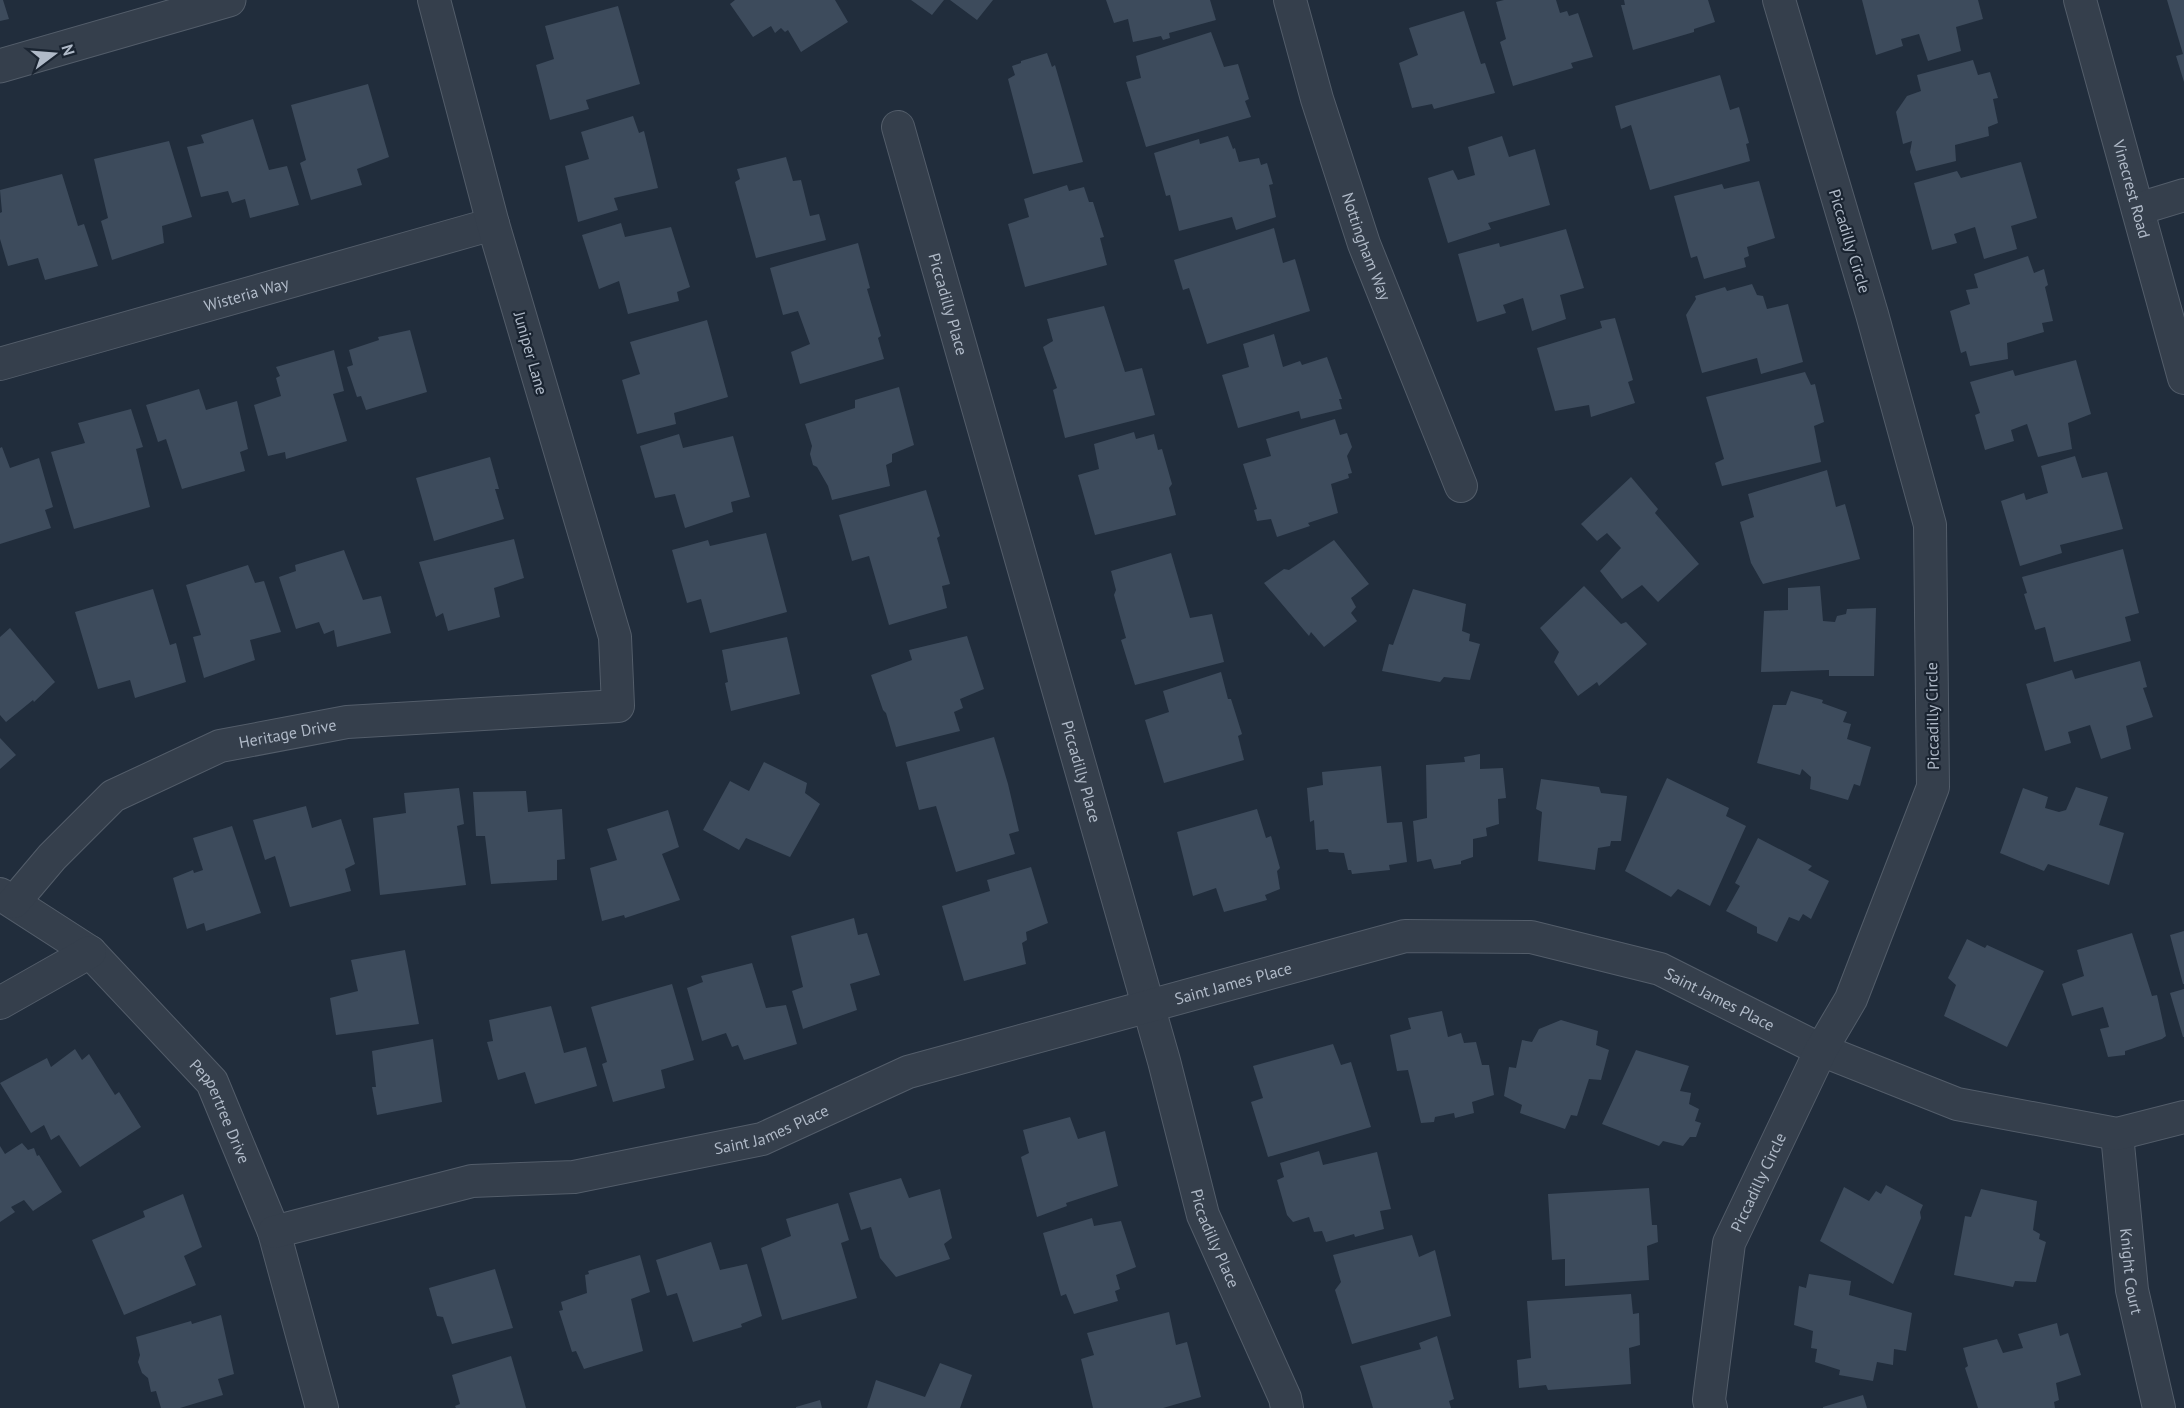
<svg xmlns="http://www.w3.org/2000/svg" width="2184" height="1408" font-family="'PT Sans',sans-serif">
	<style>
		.building { fill: #3d4b5c }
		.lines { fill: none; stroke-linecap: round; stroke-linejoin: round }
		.minor-casing { stroke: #535d6a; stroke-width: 34 }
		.tertiary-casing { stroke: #535d6a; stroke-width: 35 }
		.minor { stroke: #353f4c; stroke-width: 32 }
		.tertiary { stroke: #353f4c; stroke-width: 33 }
		.labels { text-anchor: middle; stroke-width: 4.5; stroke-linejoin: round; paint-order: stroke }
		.street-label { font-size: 16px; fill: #b0bac8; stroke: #1a2431 }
	</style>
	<rect width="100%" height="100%" fill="#212d3c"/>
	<path class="building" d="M0,0H3L9,19L0,21Z
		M735,0H835L848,22L801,52L788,30L785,32L781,28L775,33L771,26L753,37L730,4Z
		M911,0H944L932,15Z
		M950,0H993L977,20Z
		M1106,0H1210L1216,20L1169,33L1170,38L1163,40L1161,36L1133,42L1128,19L1114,23Z
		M1504,0H1556L1560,13L1567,11L1569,16L1578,13L1593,57L1571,63L1573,68L1513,86L1500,42L1506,39L1496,2Z
		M1624,0H1708L1715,22L1694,29V32L1633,50L1621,5H1625Z
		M1862,0H1978L1983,19L1956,27L1961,51L1928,61L1919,34L1901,39L1903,46L1876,55Z
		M2167,0H2184V82L2176,56L2183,54Z
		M618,6L640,84L586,100L589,109L550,120L536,65L554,59L545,26Z
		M1464,11L1481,64L1485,63L1495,93L1434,109L1432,104L1412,108L1399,63L1418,55L1409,28Z
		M1211,32L1224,67L1238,64L1249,99L1245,101L1251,117L1146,147L1126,82L1141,78L1136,56Z
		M1047,53L1052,67L1055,65L1083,162L1033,174L1008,79L1015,75L1012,66L1021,63V61Z
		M1973,60L1978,75L1990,72L1998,98L1993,99L1998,123L1988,127L1989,136L1955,145L1956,161L1916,171L1910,152L1912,141L1903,144L1896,112L1907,96L1921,91L1917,75Z
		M1720,75L1730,110L1739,107L1749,143L1746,144L1750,161L1650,190L1631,125L1621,129L1615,106Z
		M368,84L389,157L357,169L362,185L311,200L300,163L306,160L291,105Z
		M633,116L639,133L644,131L658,188L614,198L618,210L578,222L565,166L589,159L581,132Z
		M253,119L269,170L287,166L299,205L250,218L245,199L232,203L228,191L201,197L187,147L204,143L201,135Z
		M1228,136L1233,149L1235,148L1239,162L1259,158L1261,165L1267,163L1273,184L1269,185L1276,217L1236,230L1232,217L1179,231L1170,195L1166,196L1154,153L1199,139L1200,144Z
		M1502,136L1509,157L1535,149L1550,205L1488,223L1491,229L1448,243L1428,178L1453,170L1458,180L1475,175L1468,147Z
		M169,141L192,217L162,226L164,243L112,260L101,221L108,218L94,159Z
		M786,157L793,181L801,180L810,216L819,214L826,240L756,258L735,182L740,179L737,169Z
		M2021,162L2037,218L2011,226L2017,249L1984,259L1975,227L1954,234L1957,243L1932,250L1914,183L1957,171L1961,178Z
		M62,174L78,226L84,224L98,266L45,280L38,258L8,266L0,239V213L2,212L0,190Z
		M1759,181L1775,238L1747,247L1749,256L1744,258L1746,267L1704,279L1697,256L1691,258L1674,196L1722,184L1724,189Z
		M1067,185L1069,191L1084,187L1089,202H1093L1104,237L1100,238L1107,265L1025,287L1008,224L1029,217L1024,199Z
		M621,223L625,237L671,227L690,287L677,292L679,301L628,314L619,281L599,289L582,235Z
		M1274,228L1283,263L1295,259L1310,311L1207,344L1189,288L1183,290L1174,260Z
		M1566,229L1584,288L1560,295L1566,319L1532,331L1523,298L1503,305L1506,313L1477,322L1458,254L1499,243L1500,247Z
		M858,243L870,288L867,289L881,336L878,338L884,359L800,384L791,352L810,344L798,311L783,315L770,268Z
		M2028,256L2034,273L2044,269L2048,285L2045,287L2053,321L2042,323L2044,332L2007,343L2008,359L1970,366L1966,351L1961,353L1950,311L1970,304L1966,290L1978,288L1974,274Z
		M1752,284L1757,295L1763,296L1767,309L1788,304L1803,362L1761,374L1757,358L1702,373L1686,315L1696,299L1695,296L1725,287L1727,291Z
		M1104,306L1125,372L1142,368L1155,415L1065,438L1053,390L1057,388L1043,347L1053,341L1047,319Z
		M1615,318L1633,380L1628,382L1635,403L1591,417L1589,405L1555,411L1537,348L1602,328L1600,321Z
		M707,320L728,397L674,413L676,424L637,434L622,380L640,374L630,342Z
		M410,330L427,392L366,410L361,396L357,397L347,367L353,365L349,350L379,340L378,337Z
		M1274,334L1283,367L1300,361L1302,365L1327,357L1342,399H1339L1342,409L1301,419L1299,411L1238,428L1222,375L1249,367L1243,344Z
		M334,350L344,391L333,394L347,441L286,459L285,452L268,456L254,405L281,396L276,378L280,376L276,367Z
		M2076,360L2091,414L2068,423L2072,449L2038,457L2027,424L2011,430L2014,441L1985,450L1975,415L1980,413L1970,382L2013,370L2015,376Z
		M1805,372L1811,385L1815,384L1824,422L1814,426L1821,462L1722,486L1715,463L1724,459L1706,397Z
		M899,387L914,445L892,454V462L886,465L890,486L832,500L828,486L817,467L813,465L810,454L812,446L805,424L855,408V400Z
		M199,389L206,410L237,401L248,449L240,452L245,471L182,489L166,439L158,442L146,405Z
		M131,409L143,447L136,449L150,507L74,529L51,452L85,443L78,423Z
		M1335,419L1340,435L1347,433L1352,447L1347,456L1352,473L1348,474L1349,478L1331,484L1338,513L1308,523L1310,526L1277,537L1271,519L1257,521L1254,510L1257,509L1243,464L1271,456L1266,439Z
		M1134,432L1136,439L1154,434L1158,450L1162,449L1172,484L1169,488L1176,515L1095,535L1078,475L1099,469L1094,444Z
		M679,434L683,448L733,436L750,497L731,502L733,512L685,528L675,494L655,498L640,446Z
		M2,447L10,468L39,458L53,507L45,510L51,528L0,544V448Z
		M2075,456L2082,478L2107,472L2123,529L2060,545L2062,553L2020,566L2001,501L2024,493L2026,500L2048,493L2041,466Z
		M490,457L499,489H495L504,519L434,541L416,478Z
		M1827,470L1836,507L1845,504L1860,559L1763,584L1751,563L1740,522L1754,517L1748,494Z
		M1631,477L1658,509L1655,513L1699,564L1658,602L1642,585L1622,599L1600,571L1621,548L1607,533L1597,541L1581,524Z
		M926,490L940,536L937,538L950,584L942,586L947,608L889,625L869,556L852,561L839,515Z
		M766,533L787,612L710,633L701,599L687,603L672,550L708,540L710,546Z
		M514,539L524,578L494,588L500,617L448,631L443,613L436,617L419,562Z
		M1334,540L1369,584L1351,598L1356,607L1351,613L1357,621L1324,647L1311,632L1309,636L1264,583L1284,569L1289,570Z
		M2123,549L2139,613L2125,617L2131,641L2054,662L2045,627L2035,630L2024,594L2027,593L2022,577Z
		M344,550L363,600L381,596L391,633L337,647L334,630L324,634L319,622L296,629L279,577L296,571L295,565Z
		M1171,553L1190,618L1212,614L1224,662L1135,685L1121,640L1126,638L1114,595L1116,590L1111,571Z
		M248,565L255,583L264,581L281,632L250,640L255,660L204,678L193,637L201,635L186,585Z
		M1584,586L1621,624L1626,622L1647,644L1599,686L1597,682L1578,696L1554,662L1559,652L1540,628Z
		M1820,586L1823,621L1835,622L1837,616L1846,614L1847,609L1876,608L1874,676H1829V670L1761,672L1764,611L1788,610V588Z
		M153,589L170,645L176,643L186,682L135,698L130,680L98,689L75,612Z
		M1413,589L1466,604L1462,631L1470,634L1469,641L1480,644L1470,680L1444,677L1440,682L1382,671L1389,644L1393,645Z
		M10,628L55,682L34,702L33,700L6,722L0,715V637Z
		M967,636L984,689L960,699L963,708L954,712L960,731L896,747L886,713L883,710L871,675L912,660L909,650Z
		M787,637L800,694L731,711L725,683L728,682L722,650Z
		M2140,661L2147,687L2143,688L2153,717L2126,726L2131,749L2101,759L2090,725L2068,732L2071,743L2045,751L2026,684L2072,670L2075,679Z
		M1221,672L1228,699H1231L1242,734L1238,736L1244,760L1164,783L1145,720L1169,712L1163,691Z
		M1791,691L1823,700L1822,703L1847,712L1843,722L1851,724L1847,739L1871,747L1860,786L1854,784L1848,800L1810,789L1811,777L1802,769L1800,775L1757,763L1773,705H1786Z
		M994,737L1008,784L1019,831L1009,834L1015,854L956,872L936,806L919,810L906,762Z
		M0,738L16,755L0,769Z
		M1480,754V769L1503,768L1506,798L1498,799L1499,824L1486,828L1487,836L1473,839V857L1461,861V864L1434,869L1431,859L1417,862L1413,821L1427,818L1426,765L1465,762L1464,757Z
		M764,762L807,783L805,793L820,804L790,857L746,838L739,850L703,830L730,781L749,791Z
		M1381,766L1387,823L1402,822L1407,862L1389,865L1390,870L1352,874L1351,870H1348L1344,853L1329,852L1328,849L1316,850L1314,820L1310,822L1307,788L1323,785L1322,772Z
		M1667,778L1729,808L1726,816L1746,826L1710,906L1678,889L1671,897L1625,871Z
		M1541,779L1599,787L1601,793L1627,796L1621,841H1611L1610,846L1598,848L1595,870L1538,861L1542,812L1536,809Z
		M2076,787L2108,797L2099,825L2124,833L2109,885L2048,864L2044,871L2000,853L2023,788L2048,797L2045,808L2059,812L2066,810Z
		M459,788L464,824L457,826L466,885L380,895L373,818L406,813L404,793Z
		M526,791L528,812L562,809L565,859L557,860V880L491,884L485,836H476L473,792Z
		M306,806L312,828L341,819L355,864L345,869L351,891L290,907L275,856L265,860L253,820Z
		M1257,809L1266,838L1271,836L1280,868L1277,871L1280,889L1265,895L1267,900L1224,912L1216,888L1193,896L1177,832Z
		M668,810L679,847L662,854L680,900L625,918L624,915L602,921L590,868L617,860L607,829Z
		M232,826L261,913L206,931L204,923L187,929L173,878L193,870L194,873L203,870L193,838Z
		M1758,838L1812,866L1808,870L1829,881L1811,919L1803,914L1799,921L1789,917L1777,942L1757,933V927L1726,911L1740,886L1735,883Z
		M1031,867L1048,923L1026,932L1027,940L1022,943L1026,964L964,981L942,906L990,891L987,880Z
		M854,918L858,935L867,933L880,975L850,984L857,1010L803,1029L792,991L803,987L791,936Z
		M2184,931V984H2183L2170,935Z
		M2132,933L2152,996L2157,995L2166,1036L2162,1039L2125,1051V1055L2108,1057L2100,1029L2109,1027L2103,1007L2072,1016L2062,984L2084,976L2077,950Z
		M1967,939L1985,948L1987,945L2044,971L2007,1047L1944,1016L1956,985L1948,978Z
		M405,950L419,1024L336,1035L330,998L358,991L351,960Z
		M752,963L766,1008L786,1005L797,1044L744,1060L738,1045L732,1047L726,1033L702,1041L687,988L703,982L701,976Z
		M672,984L694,1060L661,1070L665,1088L613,1102L602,1064L607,1062L591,1007Z
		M2184,989V1037H2183L2170,993Z
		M551,1006L564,1053L586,1047L597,1086L535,1104L525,1072L498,1080L487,1042L493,1041L489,1020Z
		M1442,1011L1448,1037L1461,1033L1464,1043L1476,1042L1482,1065H1489L1494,1095L1472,1102L1474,1113L1455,1118L1454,1113L1435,1117L1434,1122L1421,1123L1408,1070L1397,1071L1390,1035L1411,1029L1408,1018Z
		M1561,1020L1598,1031L1596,1045L1609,1050L1601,1080L1589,1079L1577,1116L1571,1115L1565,1129L1520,1113L1522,1105L1504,1096L1509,1067L1516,1068L1522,1040L1532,1042L1539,1029Z
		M433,1039L442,1102L377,1115L372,1087H376L372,1051Z
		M1333,1044L1341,1065L1351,1062L1371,1127L1268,1157L1251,1102L1263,1098L1253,1066Z
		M75,1049L82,1060L89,1054L115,1095L119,1092L141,1127L80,1167L59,1135L51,1140L44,1125L31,1133L0,1083L47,1058L51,1067Z
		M1636,1050L1689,1066L1680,1091L1691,1093L1689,1104L1699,1109L1695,1121L1701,1123L1696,1137H1690L1683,1146L1663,1141L1659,1146L1602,1124Z
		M1070,1117L1078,1139L1105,1131L1118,1186L1066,1203L1067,1206L1037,1217L1021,1157L1029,1153L1023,1130Z
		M22,1143L28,1150L34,1148L37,1156L39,1155L62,1192L33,1211L24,1200L11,1207L15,1212L0,1222V1146L5,1154Z
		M1319,1151L1323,1165L1377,1152L1391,1209L1380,1211L1384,1229L1355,1237L1354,1234L1326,1242L1322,1231L1314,1232L1309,1217L1293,1222L1287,1215L1277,1180L1284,1177L1280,1163Z
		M901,1178L909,1198L940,1189L952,1238L944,1244L950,1259L896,1277L880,1258L871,1227L861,1230L849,1193Z
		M1886,1185L1923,1205L1920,1212L1921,1218L1893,1284L1820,1241L1844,1187L1869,1201L1876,1191L1881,1194Z
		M1649,1188L1652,1225H1657L1658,1242L1647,1246L1649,1280L1565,1286V1259L1552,1260L1548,1194Z
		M1981,1189L2037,1201L2033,1230L2040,1234L2039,1239L2046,1242L2036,1282L2015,1281L2013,1287L1954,1275L1965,1216L1971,1217Z
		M183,1194L202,1247L184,1256L196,1285L124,1315L92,1240L145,1217L143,1211Z
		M838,1203L849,1240L841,1243L857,1298L782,1320L761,1248L791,1236L786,1219Z
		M1092,1218L1094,1226L1121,1221L1136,1267L1116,1275L1120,1289L1115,1291L1118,1301L1074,1314L1066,1294L1061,1296L1043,1233Z
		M1412,1235L1419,1257L1435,1250L1451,1316L1352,1344L1335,1290L1341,1282L1333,1255Z
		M711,1242L720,1270L747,1264L762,1316L741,1324L742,1327L693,1342L677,1293L667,1296L656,1260Z
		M640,1255L650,1292L631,1299L643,1351L584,1369L576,1351L572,1352L559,1311L563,1310L561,1302L587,1293L585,1275L589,1274L588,1271Z
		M495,1269L513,1328L452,1344L443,1317L437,1316L429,1288Z
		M1809,1274L1851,1281L1849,1295L1912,1313L1906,1351L1894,1349L1893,1365L1877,1362L1873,1381L1839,1375L1840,1370L1815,1362L1817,1349L1811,1348L1813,1331L1794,1325L1799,1286L1806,1288Z
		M1631,1294L1633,1314L1639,1313L1640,1345L1629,1348L1631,1384L1548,1390L1546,1385L1519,1388L1517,1360L1531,1358L1527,1301Z
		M1169,1312L1176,1345L1187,1342L1201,1397L1163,1408H1093L1081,1359L1094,1355L1087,1333Z
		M221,1315L234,1374L218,1379L223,1395L180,1408H161L156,1391L151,1392L148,1378L142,1373L138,1362L140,1355L136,1337L191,1321L192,1324Z
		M2057,1323L2060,1336L2068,1333L2081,1375L2056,1383L2059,1400L2054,1402L2055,1408H1978L1965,1368L1968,1366L1963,1348L1997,1339L2003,1353L2023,1348L2018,1334Z
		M1437,1336L1454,1399L1449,1401L1451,1408H1373L1360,1366L1421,1349L1419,1343Z
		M511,1356L526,1408H456L455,1406L460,1404L452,1375Z
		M940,1363L972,1375L960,1408H867L876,1380L925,1397Z
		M1863,1395L1867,1408H1823V1407Z
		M820,1400L822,1408H796V1407Z"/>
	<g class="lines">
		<defs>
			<g id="minor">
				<path id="s1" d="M1290,0L1317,99L1364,244L1461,486"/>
				<path id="s2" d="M2080,0L2184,378"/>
				<path id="s3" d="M898,127L1164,1061L1203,1215L1285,1398L1287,1408"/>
				<path d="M2138,209L2184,195"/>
				<path id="s4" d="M0,364L493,224"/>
				<path id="s5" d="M0,894L90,952L212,1082L274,1232L322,1408"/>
				<path id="s6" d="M14,902L52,857L113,796L220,746L347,722L618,706L615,637L493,224L434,0"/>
				<path d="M0,1003L90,952"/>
				<path id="s7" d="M2117,1134L2132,1290L2159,1408"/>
				<path id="s8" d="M274,1232L472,1181L574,1177L762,1139L908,1072L1405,936L1531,937L1660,969L1821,1050L1957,1104L2117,1134L2184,1117"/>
				<path id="s9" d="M1711,1408L1709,1400L1729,1243L1821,1050L1851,999L1933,787L1930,525L1872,314L1779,0"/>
			</g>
			<path id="tertiary" d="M0,66L229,0"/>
		</defs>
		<use href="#minor" class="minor-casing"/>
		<use href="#tertiary" class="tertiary-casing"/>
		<use href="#minor" class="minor"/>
		<use href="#tertiary" class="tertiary"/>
	</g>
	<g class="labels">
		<g class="street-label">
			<text dy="6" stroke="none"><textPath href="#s2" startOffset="196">Vinecrest Road</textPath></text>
			<text transform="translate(1850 241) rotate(73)" y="6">Piccadilly Circle</text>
			<text dy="6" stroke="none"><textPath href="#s1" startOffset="258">Nottingham Way</textPath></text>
			<text dy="6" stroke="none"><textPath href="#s4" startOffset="256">Wisteria Way</textPath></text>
			<text dy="6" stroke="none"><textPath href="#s3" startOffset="184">Piccadilly Place</textPath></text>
			<text transform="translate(531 353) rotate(74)" y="6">Juniper Lane</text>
			<text transform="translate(1932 716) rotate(-91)" y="6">Piccadilly Circle</text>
			<text dy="6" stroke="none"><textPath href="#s6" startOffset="332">Heritage Drive</textPath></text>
			<text dy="6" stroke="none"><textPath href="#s3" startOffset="670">Piccadilly Place</textPath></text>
			<text dy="6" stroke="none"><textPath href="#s8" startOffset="996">Saint James Place</textPath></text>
			<text dy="6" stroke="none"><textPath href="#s8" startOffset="1500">Saint James Place</textPath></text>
			<text dy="6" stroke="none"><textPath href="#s5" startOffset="315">Peppertree Drive</textPath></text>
			<text dy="6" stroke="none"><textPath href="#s8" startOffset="510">Saint James Place</textPath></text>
			<text dy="6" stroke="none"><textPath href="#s9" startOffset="234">Piccadilly Circle</textPath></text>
			<text dy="6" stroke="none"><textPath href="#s3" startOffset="1156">Piccadilly Place</textPath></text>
			<text dy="6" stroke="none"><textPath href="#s7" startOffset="138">Knight Court</textPath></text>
		</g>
	</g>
	<g transform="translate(54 54) rotate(74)" stroke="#1a2431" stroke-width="4.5" paint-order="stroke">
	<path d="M0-4.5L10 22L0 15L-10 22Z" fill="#b0bac8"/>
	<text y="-9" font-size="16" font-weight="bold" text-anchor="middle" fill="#b0bac8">N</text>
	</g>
</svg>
